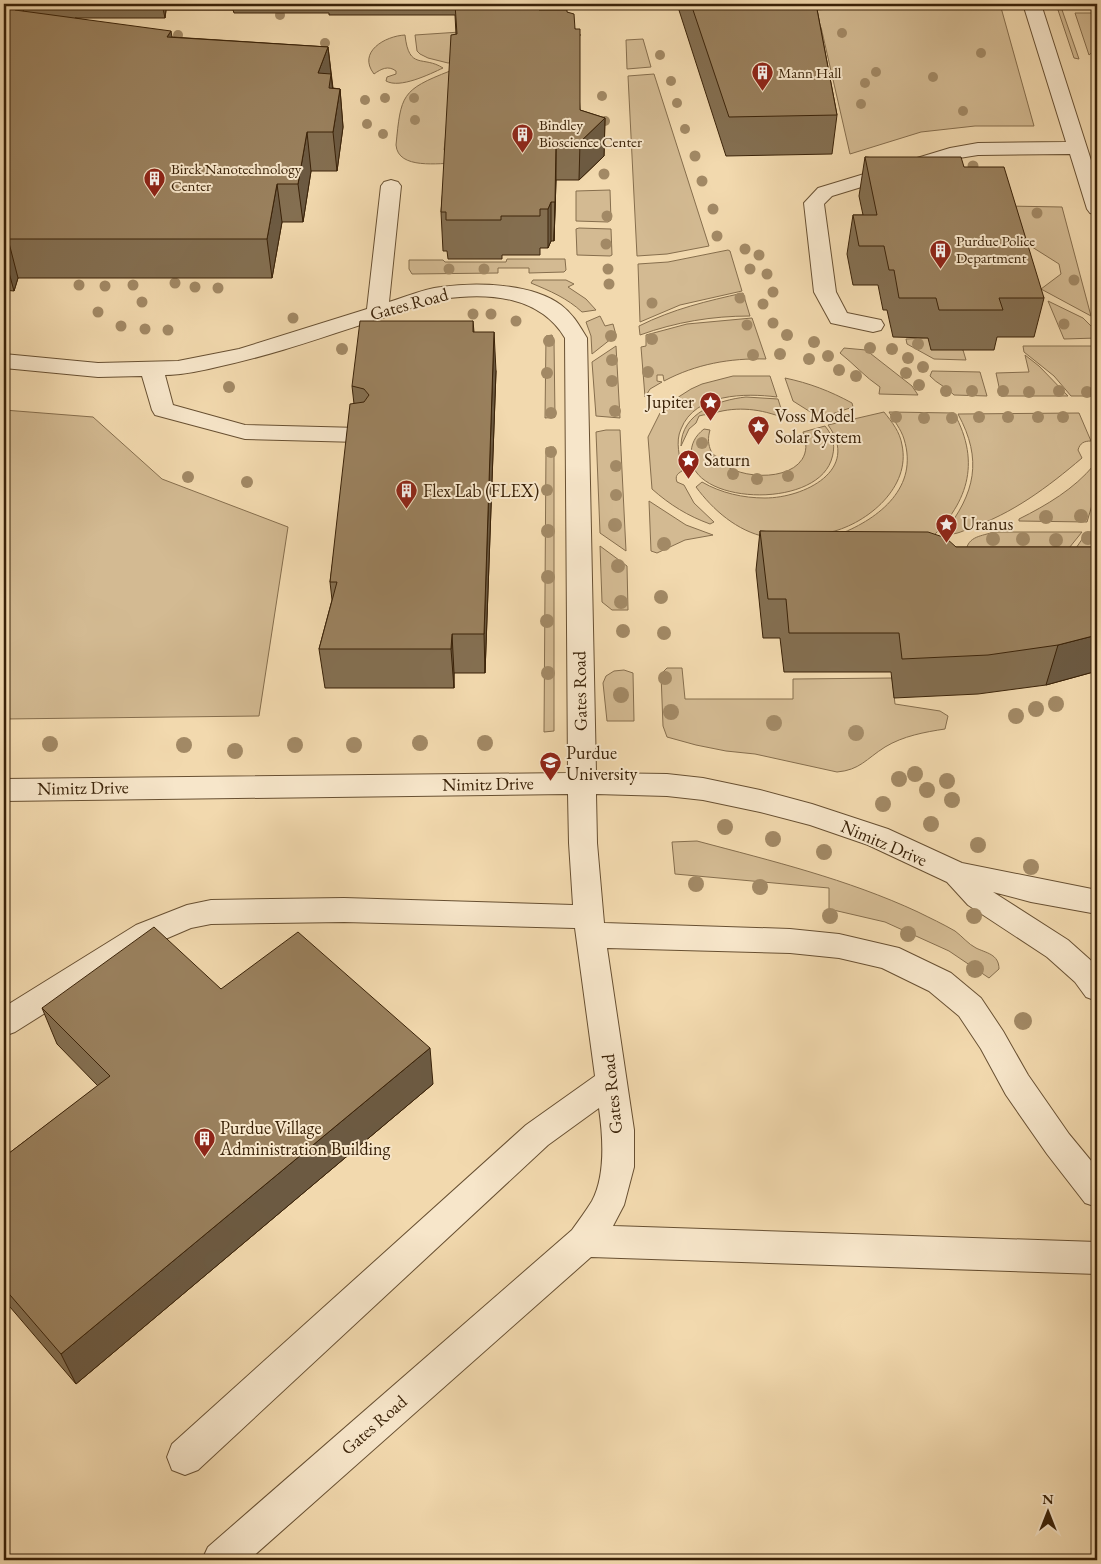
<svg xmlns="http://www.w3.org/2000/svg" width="1101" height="1564" font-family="'EB Garamond',serif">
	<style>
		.green { fill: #d3ba92; stroke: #866e4d }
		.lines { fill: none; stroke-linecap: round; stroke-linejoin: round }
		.minor-casing { stroke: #685032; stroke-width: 2 }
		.minor { fill: #f7e6ca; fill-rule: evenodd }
		.tree { fill: #a28965 }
		.wall { fill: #846f51; stroke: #3a2208 }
		.shaded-wall { fill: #6c5a42; stroke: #3a2208 }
		.building { fill: #9a815e; stroke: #3a2208 }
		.labels { text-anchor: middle; stroke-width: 4; stroke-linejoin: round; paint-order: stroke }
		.far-poi-label { font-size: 15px; fill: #3a2208; stroke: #f7e6ca; text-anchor: start }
		.street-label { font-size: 18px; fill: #3a2208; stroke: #f7e6ca }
		.poi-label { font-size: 18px; fill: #3a2208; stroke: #f7e6ca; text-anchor: start }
	</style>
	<rect width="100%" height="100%" fill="#f2d9ae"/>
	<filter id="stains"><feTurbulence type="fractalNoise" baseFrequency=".004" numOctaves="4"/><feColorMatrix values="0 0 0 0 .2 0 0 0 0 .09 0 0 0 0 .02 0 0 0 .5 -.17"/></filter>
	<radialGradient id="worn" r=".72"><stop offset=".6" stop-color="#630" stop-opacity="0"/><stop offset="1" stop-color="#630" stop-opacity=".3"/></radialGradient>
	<path class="green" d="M919,4H1000L1034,126H975L921,132L850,154L821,27L745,31V14Z
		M1056,4H1060L1079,59L1074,58Z
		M1075,13H1097V48L1089,55Z
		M565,25L581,35L572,40L448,63L428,58L420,54L417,51L415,35Z
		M405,35C409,71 423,55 443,68C430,74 400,89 386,81L387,77L396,74V71C388,65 381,69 374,74C357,52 385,36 405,35Z
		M643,39L651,67L627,69L626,40Z
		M450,71L453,72L444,150L458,163C439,163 398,170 396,145C401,95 401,90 450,71Z
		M654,74L709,246L667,254L637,256L628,76Z
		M610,190L611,220L608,222L576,221V191Z
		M1006,206L1062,207L1091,316L1041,289L1061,274L1059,264L1021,240Z
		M579,228L611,229L612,255L610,256L577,255L576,229Z
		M728,250L730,251L742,291L680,305L640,322L638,264L668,262Z
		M507,259H565L566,270L564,272L529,273V268H498V273L412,274L409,269V260H443L445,262H506Z
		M533,280H566L574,284L568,287L586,299L596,310L582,312C567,298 550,291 531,283Z
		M743,293L750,316C712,316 676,322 640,335L639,326C673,309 707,301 743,293Z
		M1048,301L1083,318L1097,332V338L1064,339Z
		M600,316L605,326L613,324L616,335L592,354L591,336L586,322Z
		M752,318L766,359C730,358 696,364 664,381L663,375H657V381L662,382L650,389L645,397L641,347L646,346V335L687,324Z
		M552,335L554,341L555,417L545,418L546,336Z
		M928,338L963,350L966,360L934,359L907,344L906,339Z
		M616,346L620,418L596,416L592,362Z
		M1023,346H1097V396H1071L1054,376L1024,352Z
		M844,348L866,350L912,386L918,395L879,394L880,387C865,377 854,364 840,353Z
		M1025,355L1039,366L1068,396H1001L996,373L1029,372Z
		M932,371L980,372L987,396L954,395C947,387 937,384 930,376Z
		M733,376H770L777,397C746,393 695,393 681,429C675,442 680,457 682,471C677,474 675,476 677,482L684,485L694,503L714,522L710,524C688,516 670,505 652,489L648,437L660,413L669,403L691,389L702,384Z
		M785,378C809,383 830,391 852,403L853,407L820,418L793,401Z
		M746,397L778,399L784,418C761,409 738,406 714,413C709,415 705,414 699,416L696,423L689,429L681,446C681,413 718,400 746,397Z
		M4,410L93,417L162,479L288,527L259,716L4,719Z
		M884,412C892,422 900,432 902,445C911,487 868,523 831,532C821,535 808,534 797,535C788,536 775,539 766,537C737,531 713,510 696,487L702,482C721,493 743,498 765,498C804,498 861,470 828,425Z
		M889,412L954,413C982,464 967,505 927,542L840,534C880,518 919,487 904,439C901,429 894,421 889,412Z
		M1079,413L1091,441C1084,441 1080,443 1078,450L1082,458C1048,487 1012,514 970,528C961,532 953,536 944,533C975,493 983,460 958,414Z
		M825,426C834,437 836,447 831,461C813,510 689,504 691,455C691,444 695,436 704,429L710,430C693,486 827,494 803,432Z
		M606,430H620L626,551L600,533L596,432Z
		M554,447V731L544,732L546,448Z
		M1094,465H1097L1095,495L1087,522L1019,521V519C1047,505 1074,489 1094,465Z
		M649,501L686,525L713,535L685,540L657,553L651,551Z
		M994,532H1082L1065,553L966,551C968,536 982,536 994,532Z
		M1087,532H1097V555L1074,551Z
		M600,546L627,566L628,610H612L602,602Z
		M667,668H682L685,699H793V679L892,678L895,704L940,711L948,716L945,729C925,732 903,736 885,747C866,759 860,770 837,772L755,754L726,751L696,745L667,737L663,726L661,674Z
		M624,670L633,673L634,721H607L603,683L606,676L614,671Z
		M697,841C772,861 847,879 918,912C930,918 943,924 955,931C962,936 968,944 976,948C986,953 999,954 999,969L989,978L949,951L885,922L829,909V888L675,874L672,842Z"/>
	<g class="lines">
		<defs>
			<path id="minor" d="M1023,4H1041L1097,179V215L1090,213L1087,209L1070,154L978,155L953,159L832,196L824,204L836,292L847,313L881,320L884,325L881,330L873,332L831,323L814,292L804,203L818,188L950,148L978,143L1066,142Z
				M391,180L398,182L401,186L389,302C406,297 423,289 441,287C475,282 532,283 561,305C573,314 579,325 587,338L596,773L667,774L703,778L760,790L812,804L888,829L962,863L1097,890V914L1031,902L993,892L1068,940L1096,965L1097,1001L1086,997L1075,982L1047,957L968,905L947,882L868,845L810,825L760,812L703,800L667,796L596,794L597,843L604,923L790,929L839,934L899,948L951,973L981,998L1003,1031L1028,1075L1069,1134L1097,1168V1207L1085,1203L1047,1154L1006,1095L981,1049L959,1016L929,991L882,968L839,958L790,953L607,948L634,1130V1167L624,1205L613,1226L1097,1242V1274L591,1257L249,1560H202L208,1547L572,1230C579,1220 586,1211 592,1201C606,1175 603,1136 599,1108L548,1145L198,1470L185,1475L172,1470L167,1457L172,1444L526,1125L595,1076L575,928L344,922L211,924L191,928L156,943L15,1032L4,1036V1007L136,925L187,905L211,900L344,898L573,905L569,843L568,794L4,801V779L568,773L565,338C540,296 488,292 443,299C424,302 404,311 385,317C329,335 274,355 217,367C200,371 182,375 165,375L173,405L245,425L359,428L367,430L371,435L367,440L359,442L245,439L155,415L152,410L142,376L98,377L4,368V354L98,363L178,361L239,349L367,309L381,186L384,182Z"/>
		</defs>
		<use href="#minor" class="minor-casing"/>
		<use href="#minor" class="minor"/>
	</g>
	<g class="tree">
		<circle cx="280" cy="15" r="5"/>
		<circle cx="842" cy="33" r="5"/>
		<circle cx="178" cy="35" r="5"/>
		<circle cx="325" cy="43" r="5"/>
		<circle cx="981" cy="53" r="5"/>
		<circle cx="660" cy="55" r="5"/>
		<circle cx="876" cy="72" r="5"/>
		<circle cx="933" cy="77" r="5"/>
		<circle cx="671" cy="81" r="5"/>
		<circle cx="865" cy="83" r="5"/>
		<circle cx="602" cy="96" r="5"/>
		<circle cx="385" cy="98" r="5"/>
		<circle cx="414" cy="98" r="5"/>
		<circle cx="365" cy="100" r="5"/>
		<circle cx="677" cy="103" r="5"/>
		<circle cx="861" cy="104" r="5"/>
		<circle cx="963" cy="111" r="5"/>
		<circle cx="415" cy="120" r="5"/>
		<circle cx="605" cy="121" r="5"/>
		<circle cx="367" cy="124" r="5"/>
		<circle cx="685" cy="129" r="5"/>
		<circle cx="383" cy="134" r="5"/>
		<circle cx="695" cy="156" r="5.5"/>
		<circle cx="973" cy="166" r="5.5"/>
		<circle cx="604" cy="174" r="5.5"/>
		<circle cx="702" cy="181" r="5.5"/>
		<circle cx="713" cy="209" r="5.5"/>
		<circle cx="1037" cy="213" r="5.5"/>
		<circle cx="607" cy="216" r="5.5"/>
		<circle cx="717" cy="236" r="5.5"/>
		<circle cx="606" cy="244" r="5.5"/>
		<circle cx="745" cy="249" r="5.5"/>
		<circle cx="759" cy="255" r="5.5"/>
		<circle cx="449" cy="269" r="5.5"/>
		<circle cx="484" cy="269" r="5.5"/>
		<circle cx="608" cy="269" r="5.5"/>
		<circle cx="750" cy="269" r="5.5"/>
		<circle cx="767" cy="274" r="5.5"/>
		<circle cx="1074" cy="280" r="5.5"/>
		<circle cx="175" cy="283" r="5.5"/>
		<circle cx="609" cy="284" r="5.5"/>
		<circle cx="79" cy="285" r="5.5"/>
		<circle cx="133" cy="285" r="5.5"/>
		<circle cx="105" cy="286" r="5.5"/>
		<circle cx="195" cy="287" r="5.5"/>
		<circle cx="218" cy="288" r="5.5"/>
		<circle cx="773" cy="292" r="5.5"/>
		<circle cx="740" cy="298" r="5.5"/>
		<circle cx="142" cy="302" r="5.5"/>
		<circle cx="652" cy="303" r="5.5"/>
		<circle cx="763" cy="304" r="5.5"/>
		<circle cx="98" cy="312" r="5.5"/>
		<circle cx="473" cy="314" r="5.5"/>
		<circle cx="491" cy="314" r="5.5"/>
		<circle cx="293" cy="318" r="5.5"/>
		<circle cx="516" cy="321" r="5.5"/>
		<circle cx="773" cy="323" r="5.5"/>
		<circle cx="1064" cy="324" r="5.5"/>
		<circle cx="747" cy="325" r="5.5"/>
		<circle cx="121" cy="326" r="5.5"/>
		<circle cx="145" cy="329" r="5.5"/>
		<circle cx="168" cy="330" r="5.5"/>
		<circle cx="787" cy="335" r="6"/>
		<circle cx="611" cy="336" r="6"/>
		<circle cx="652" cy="339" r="6"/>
		<circle cx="549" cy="341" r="6"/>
		<circle cx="814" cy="342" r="6"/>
		<circle cx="918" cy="344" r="6"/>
		<circle cx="870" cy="348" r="6"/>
		<circle cx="342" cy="349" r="6"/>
		<circle cx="892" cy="349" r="6"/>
		<circle cx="780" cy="354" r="6"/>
		<circle cx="753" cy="355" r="6"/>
		<circle cx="828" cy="356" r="6"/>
		<circle cx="908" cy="358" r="6"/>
		<circle cx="809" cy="359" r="6"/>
		<circle cx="612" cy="360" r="6"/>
		<circle cx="923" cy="367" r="6"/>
		<circle cx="839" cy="370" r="6"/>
		<circle cx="648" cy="372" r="6"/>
		<circle cx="547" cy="373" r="6"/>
		<circle cx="906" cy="373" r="6"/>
		<circle cx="856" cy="376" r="6"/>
		<circle cx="612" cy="381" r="6"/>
		<circle cx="919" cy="385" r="6"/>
		<circle cx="229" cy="387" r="6"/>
		<circle cx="946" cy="391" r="6"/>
		<circle cx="972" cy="391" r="6"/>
		<circle cx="1003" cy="391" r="6"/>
		<circle cx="1059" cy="391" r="6"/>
		<circle cx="1029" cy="392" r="6"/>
		<circle cx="1087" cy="392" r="6"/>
		<circle cx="615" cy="411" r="6"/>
		<circle cx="551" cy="413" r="6"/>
		<circle cx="896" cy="417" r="6"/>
		<circle cx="979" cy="417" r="6"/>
		<circle cx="1008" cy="417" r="6"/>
		<circle cx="1038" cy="417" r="6"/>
		<circle cx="1063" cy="417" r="6"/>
		<circle cx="924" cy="418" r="6"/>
		<circle cx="952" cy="418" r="6"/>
		<circle cx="702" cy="443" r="6"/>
		<circle cx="551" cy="452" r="6"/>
		<circle cx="712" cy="460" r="6"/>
		<circle cx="616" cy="466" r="6"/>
		<circle cx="733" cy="474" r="6"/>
		<circle cx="788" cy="476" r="6"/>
		<circle cx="188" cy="477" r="6"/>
		<circle cx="757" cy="479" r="6"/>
		<circle cx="247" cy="482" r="6"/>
		<circle cx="547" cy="490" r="6"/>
		<circle cx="616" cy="495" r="6"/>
		<circle cx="1081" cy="516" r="7"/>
		<circle cx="1046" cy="517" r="7"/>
		<circle cx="615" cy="525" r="7"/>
		<circle cx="548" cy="531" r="7"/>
		<circle cx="1088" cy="538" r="7"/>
		<circle cx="993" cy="539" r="7"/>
		<circle cx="1023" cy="539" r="7"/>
		<circle cx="1056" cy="540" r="7"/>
		<circle cx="664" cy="544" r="7"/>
		<circle cx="618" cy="566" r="7"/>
		<circle cx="548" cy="577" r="7"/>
		<circle cx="661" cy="597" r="7"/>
		<circle cx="621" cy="602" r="7"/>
		<circle cx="547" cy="621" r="7"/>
		<circle cx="623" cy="631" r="7"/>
		<circle cx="664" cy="633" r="7"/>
		<circle cx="548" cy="673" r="7"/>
		<circle cx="665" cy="678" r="7"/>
		<circle cx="621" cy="695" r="8"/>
		<circle cx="1056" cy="704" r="8"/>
		<circle cx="1036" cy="709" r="8"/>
		<circle cx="671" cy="712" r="8"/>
		<circle cx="1016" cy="716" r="8"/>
		<circle cx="774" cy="723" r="8"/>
		<circle cx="856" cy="733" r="8"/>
		<circle cx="420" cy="743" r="8"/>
		<circle cx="485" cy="743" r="8"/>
		<circle cx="50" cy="744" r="8"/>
		<circle cx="184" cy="745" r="8"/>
		<circle cx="295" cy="745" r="8"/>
		<circle cx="354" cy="745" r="8"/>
		<circle cx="235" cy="751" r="8"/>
		<circle cx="915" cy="774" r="8"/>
		<circle cx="899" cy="779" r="8"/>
		<circle cx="947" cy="781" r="8"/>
		<circle cx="927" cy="790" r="8"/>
		<circle cx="952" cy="800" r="8"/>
		<circle cx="883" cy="804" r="8"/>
		<circle cx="931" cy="824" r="8"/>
		<circle cx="725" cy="827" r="8"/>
		<circle cx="773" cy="839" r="8"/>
		<circle cx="978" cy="845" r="8"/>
		<circle cx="824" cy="852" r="8"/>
		<circle cx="1031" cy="867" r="8"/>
		<circle cx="696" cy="884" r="8"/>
		<circle cx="760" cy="887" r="8"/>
		<circle cx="830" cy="916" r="8"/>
		<circle cx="974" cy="916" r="8"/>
		<circle cx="908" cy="934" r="8"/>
		<circle cx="975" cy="969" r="9"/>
		<circle cx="1023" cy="1021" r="9"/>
	</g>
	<path class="wall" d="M4,4H540V10L567,12L575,29L580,110L605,118L604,156L579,180H556L554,241H551L548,248H540V255H502V259H448L447,251H443L441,212L456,34L455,15H329V13H234L233,10H166L165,18H75L172,37L328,47L333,88L340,89L343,127L337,171H311L303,222H282L272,278H18L14,291L4,290Z
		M677,4H816L837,115L832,154L726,156Z
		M865,157L964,167L1044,298L1034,337H997L994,350H931L928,338L893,337L887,310H883L878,285H853L847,254L853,215H863L859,196Z
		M473,321L474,332L496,371L485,673H454V688H325L319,649L332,600L330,582L354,404L352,386Z
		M760,531L956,547H1097V671L1046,685L1008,690L978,694L894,698L891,672H784L780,638H763L756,570Z
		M221,989L433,1084L76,1384L4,1300V1157L98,1086L57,1044L42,1008Z"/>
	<path class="shaded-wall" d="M15,4H22L25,18L15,10Z
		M162,4H165L166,10L165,18Z
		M171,31L177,68L167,37Z
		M328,47L331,74L335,111L318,73Z
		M340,89L343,127L337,171L333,132Z
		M605,118L604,156L579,180L580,142Z
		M307,132L311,171L303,222L298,184Z
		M556,142V180L554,241L555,202Z
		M277,184L282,222L272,278L267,239Z
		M551,202V241L548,248V209Z
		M8,239L18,278L14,291L4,254V250Z
		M494,332L496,371L485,673L484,634Z
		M452,634L454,673V688L451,649Z
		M1097,635V671L1046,685L1058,645Z
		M430,1048L433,1084L76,1384L61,1354Z"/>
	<path class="building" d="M4,4H15V10L171,31L167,37L328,47L318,73L331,74L329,88L340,89L333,132H307L298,184H277L267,239H8L4,250Z
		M455,4H539V10H567V12L574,14L575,29H580V110L605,118L580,142H556L555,202H551L548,209H540V216H501V220H446V212H441L451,35L457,34Z
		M691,4H816L837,115L729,117Z
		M865,157H961L964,167H1004L1044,298H999L1003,310H939L936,298H899L894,270H889L884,246H859L853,215H877Z
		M360,321H473V332H494L484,634H452L451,649H319L337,582H330L350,404L364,402L369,395L364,389L352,386Z
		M760,531L928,532L946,538L956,547H1097V635L1058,645L988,655L902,659L899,633H789L786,599H768Z
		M154,927L221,989L298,932L430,1048L61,1354L4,1288V1157L110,1076L42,1008Z"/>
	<defs>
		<symbol id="building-pin" viewBox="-11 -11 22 30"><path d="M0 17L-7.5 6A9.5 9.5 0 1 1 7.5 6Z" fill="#8f2418" stroke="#f7e6ca"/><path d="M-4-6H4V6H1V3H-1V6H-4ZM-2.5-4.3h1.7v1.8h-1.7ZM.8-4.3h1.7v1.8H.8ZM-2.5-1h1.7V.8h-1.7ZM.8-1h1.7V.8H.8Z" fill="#fff"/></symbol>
		<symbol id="sight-pin" viewBox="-11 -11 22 30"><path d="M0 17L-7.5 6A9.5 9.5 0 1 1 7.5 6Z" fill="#8f2418" stroke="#f7e6ca"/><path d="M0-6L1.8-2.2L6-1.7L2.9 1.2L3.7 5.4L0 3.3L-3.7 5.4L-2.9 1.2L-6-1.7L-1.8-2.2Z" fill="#fff"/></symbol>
		<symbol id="university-pin" viewBox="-11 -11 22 30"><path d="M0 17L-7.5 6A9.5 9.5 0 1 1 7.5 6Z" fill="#8f2418" stroke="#f7e6ca"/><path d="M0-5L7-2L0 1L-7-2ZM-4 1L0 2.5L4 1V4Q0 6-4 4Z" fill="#fff"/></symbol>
	</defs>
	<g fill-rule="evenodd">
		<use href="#building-pin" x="750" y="60" width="25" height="34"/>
		<use href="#building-pin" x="510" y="122" width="25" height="34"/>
		<use href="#building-pin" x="142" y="166" width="25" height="34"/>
		<use href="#building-pin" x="928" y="238" width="25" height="34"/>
		<use href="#sight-pin" x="698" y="390" width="25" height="34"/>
		<use href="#sight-pin" x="746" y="414" width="25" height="34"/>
		<use href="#sight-pin" x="676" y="448" width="25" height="34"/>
		<use href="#building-pin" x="394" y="478" width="25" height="34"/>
		<use href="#sight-pin" x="934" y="512" width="25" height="34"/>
		<use href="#university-pin" x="538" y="750" width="25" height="34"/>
		<use href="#building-pin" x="192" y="1126" width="25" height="34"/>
	</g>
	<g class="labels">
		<g class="far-poi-label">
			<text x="778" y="78">Mann Hall</text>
			<text x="539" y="130">Bindley<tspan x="539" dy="17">Bioscience Center</tspan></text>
			<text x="171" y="174">Birck Nanotechnology<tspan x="171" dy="17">Center</tspan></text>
			<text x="956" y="246">Purdue Police<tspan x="956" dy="17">Department</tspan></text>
		</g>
		<g class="street-label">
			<text transform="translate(409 304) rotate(-15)" y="6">Gates Road</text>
			<text transform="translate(580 691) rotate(-91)" y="6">Gates Road</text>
			<text transform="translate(488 784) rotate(-1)" y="6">Nimitz Drive</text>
			<text transform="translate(83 788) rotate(-1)" y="6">Nimitz Drive</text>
			<text transform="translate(884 843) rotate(23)" y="6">Nimitz Drive</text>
			<text transform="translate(612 1094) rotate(-96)" y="6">Gates Road</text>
			<text transform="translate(374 1425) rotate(-41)" y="6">Gates Road</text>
		</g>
		<g class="poi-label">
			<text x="694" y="408" text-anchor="end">Jupiter</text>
			<text x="775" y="422">Voss Model<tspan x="775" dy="21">Solar System</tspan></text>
			<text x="704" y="466">Saturn</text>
			<text x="423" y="497">Flex Lab (FLEX)</text>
			<text x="962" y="530">Uranus</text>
			<text x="566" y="759">Purdue<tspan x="566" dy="21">University</tspan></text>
			<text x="220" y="1134">Purdue Village<tspan x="220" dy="21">Administration Building</tspan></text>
		</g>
	</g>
	<rect width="1101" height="1564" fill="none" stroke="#f2d9ae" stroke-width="20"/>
	<rect x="5" y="5" width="1091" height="1554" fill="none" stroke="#3a2208" stroke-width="2.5"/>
	<rect x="10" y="10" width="1081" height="1544" fill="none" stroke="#3a2208"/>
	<g transform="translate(1048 1512)" stroke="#f7e6ca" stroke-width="4" paint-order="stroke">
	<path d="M0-4L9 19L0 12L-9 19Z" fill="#3a2208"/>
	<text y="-8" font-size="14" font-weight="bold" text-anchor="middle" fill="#3a2208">N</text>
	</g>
	<rect width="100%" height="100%" filter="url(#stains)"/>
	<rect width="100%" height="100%" fill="url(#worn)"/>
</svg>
